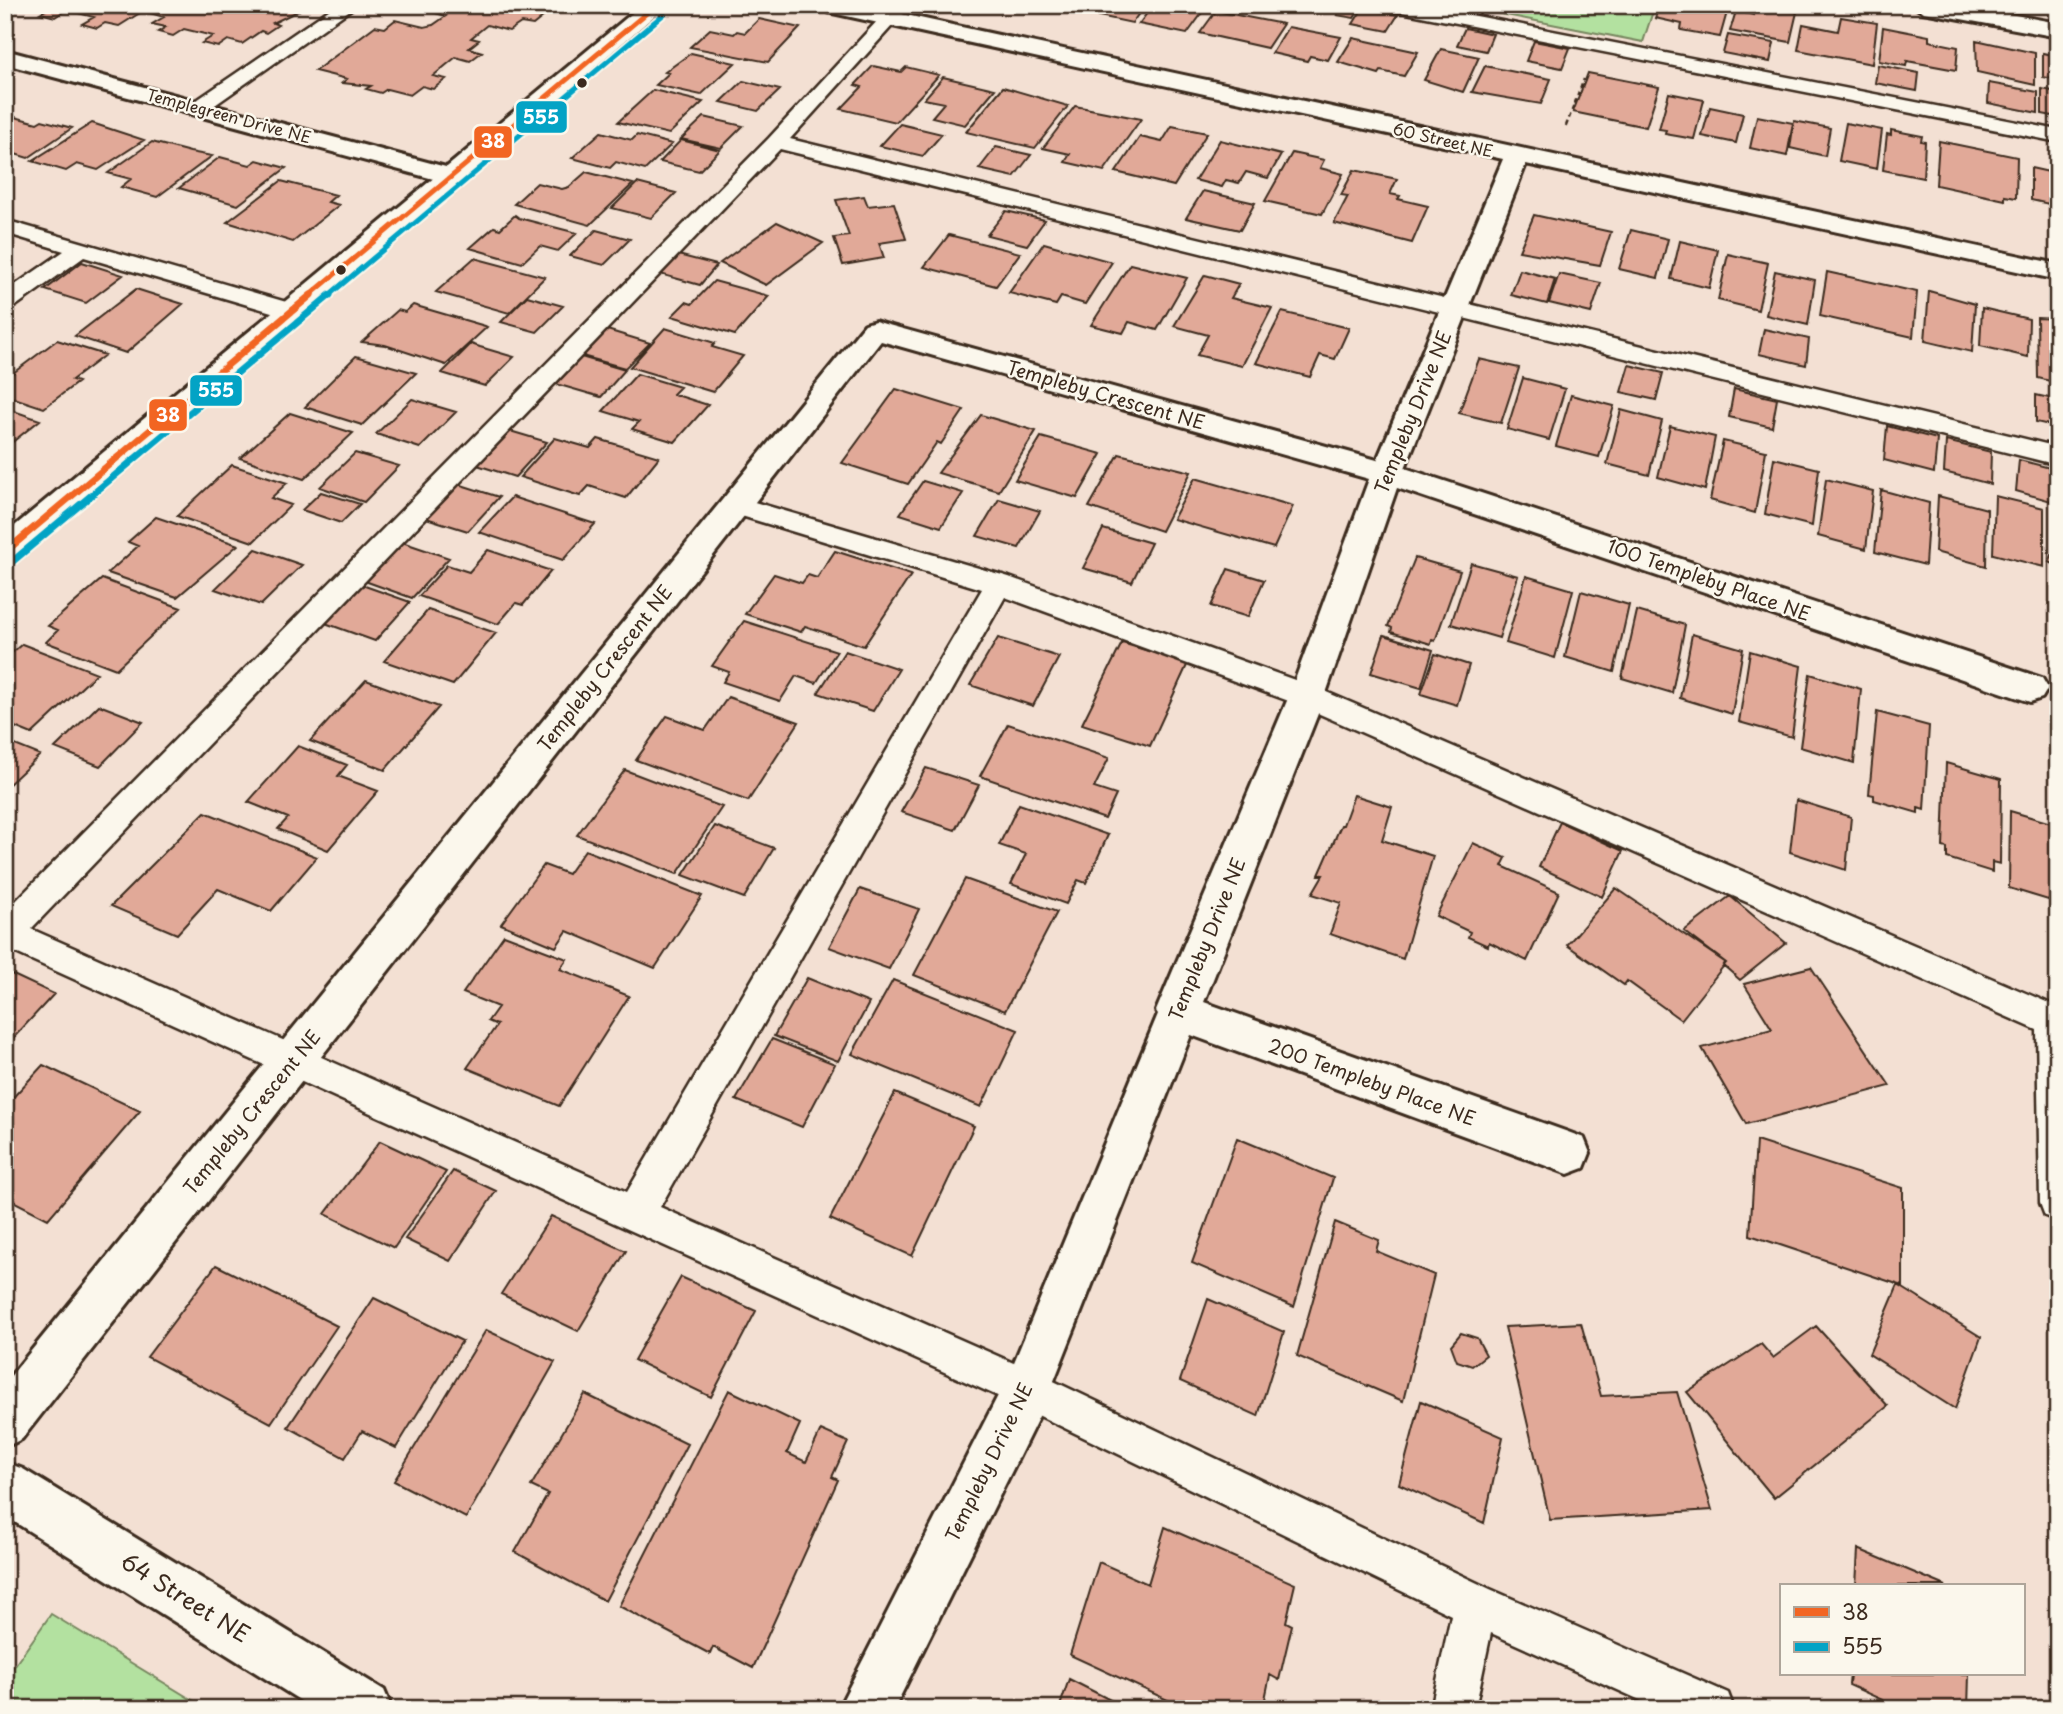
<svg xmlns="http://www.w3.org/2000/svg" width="2063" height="1714" font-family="'Playpen Sans',sans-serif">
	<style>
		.green { fill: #b3e1a0; stroke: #77865f; stroke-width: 2 }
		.building { fill: #e1a998; stroke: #3b2a1e; stroke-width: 2 }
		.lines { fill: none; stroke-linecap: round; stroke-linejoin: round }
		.lane-casing { stroke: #3b2a1e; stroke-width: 5 }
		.street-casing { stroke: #3b2a1e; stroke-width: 6 }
		.secondary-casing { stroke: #3b2a1e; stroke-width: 6 }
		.path { stroke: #3b2a1e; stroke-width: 2.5; stroke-dasharray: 4.5 3.5; stroke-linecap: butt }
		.lane { fill: #fbf7ec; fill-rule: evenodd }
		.street { fill: #fbf7ec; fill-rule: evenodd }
		.secondary { fill: #fbf7ec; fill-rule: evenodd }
		.bus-1-far1-casing { stroke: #fbf7ec; stroke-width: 9 }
		.bus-1-casing { stroke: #fbf7ec; stroke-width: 11 }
		.bus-2-far1-casing { stroke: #fbf7ec; stroke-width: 9 }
		.bus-2-casing { stroke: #fbf7ec; stroke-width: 11 }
		.bus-1-far1 { stroke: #f26522; stroke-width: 5 }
		.bus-1 { stroke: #f26522; stroke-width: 7 }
		.bus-2-far1 { stroke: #03a3c5; stroke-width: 5 }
		.bus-2 { stroke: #03a3c5; stroke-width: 7 }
		.bus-dot { fill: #3b2a1e; stroke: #fbf7ec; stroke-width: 2.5 }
		.labels { text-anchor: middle; stroke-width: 5; stroke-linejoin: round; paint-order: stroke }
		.far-street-label { font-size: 16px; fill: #3b2a1e; stroke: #fbf7ec }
		.street-label { font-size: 19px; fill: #3b2a1e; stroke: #fbf7ec }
		.near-street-label { font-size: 23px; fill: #3b2a1e; stroke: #fbf7ec }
		.line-badge { stroke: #fbf7ec; stroke-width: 2.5 }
		.badge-label { font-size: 19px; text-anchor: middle; font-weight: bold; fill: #fff }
	</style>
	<rect width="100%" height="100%" fill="#f3e0d3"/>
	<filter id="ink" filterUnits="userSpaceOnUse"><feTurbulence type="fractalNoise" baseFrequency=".0143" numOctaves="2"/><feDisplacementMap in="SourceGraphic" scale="14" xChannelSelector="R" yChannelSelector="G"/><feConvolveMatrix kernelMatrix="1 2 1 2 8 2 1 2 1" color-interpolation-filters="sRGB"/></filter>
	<g filter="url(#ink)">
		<path class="green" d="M1455,5H1655L1643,42Z
			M51,1614L207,1709H5V1679Z"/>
		<path class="building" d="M45,5H300L293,10L298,11L273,23L278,25L266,33L261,31L242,44L228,40L218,47L202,43L213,36L184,29L173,36L158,32L166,27L152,24L164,17L143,11L119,26L105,23L97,28L82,24L94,17L66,10L55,17L40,13L51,7Z
			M434,5H541L532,13L544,16L533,25L521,23L509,31L487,25L471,38L479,40L469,48L482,52L470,61L456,57L433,76L446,79L433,89L422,86L410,95L387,89L381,93L366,89L371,86L342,83L347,79L315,71L375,26L385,28L395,20L424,27L433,25L446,16L428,11Z
			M1075,5H1145L1132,23L1071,10Z
			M1153,5H1208L1187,34L1139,24Z
			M1343,5H1349L1361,7L1354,18L1337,15Z
			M1660,5H1729L1720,37L1681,30L1682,24L1655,18Z
			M1756,5L1797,12L1790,42L1730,31L1736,11L1754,15Z
			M1363,8L1398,15L1388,31L1353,24Z
			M1216,11L1283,24L1267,48L1200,33Z
			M1841,17L1877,23L1872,64L1798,50L1803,24L1838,31Z
			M759,19L800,28L768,62L690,47L710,29L734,34L737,31L745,33Z
			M1288,27L1341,37L1328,60L1310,56L1307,61L1272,53Z
			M1883,27L1929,36V41L1958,47L1956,70L1907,61L1906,66L1879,61Z
			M1465,28L1493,34L1486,51L1457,45Z
			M1728,35L1774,43L1770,62L1723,53Z
			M1353,38L1418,52L1404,76L1381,71L1379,74L1338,62Z
			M1976,40L2035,53V85L1977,72Z
			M1534,41L1570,48L1562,68L1526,61Z
			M1441,49L1479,57L1463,92L1424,80Z
			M691,53L735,63L701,95L656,85L669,73L665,72Z
			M2043,53L2058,56V80L2043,77Z
			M1878,65L1919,73L1917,91L1875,83Z
			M873,66L901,72L906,67L939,75L896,122L841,109L862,87L855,85Z
			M1485,66L1551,79L1541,104L1472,92Z
			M1588,73L1659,87L1646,127L1573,112Z
			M943,77L995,89L965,125L932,117L944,103L924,99Z
			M743,81L780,90L758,111L721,102Z
			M1989,83L2038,92V113L1988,103Z
			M1003,87L1068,106L1035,148L966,132Z
			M2042,89L2058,92V117L2042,114Z
			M653,90L703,102L669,134L618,122Z
			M1669,93L1704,100L1694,139L1665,134L1666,130L1659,129Z
			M1075,106L1141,119L1104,171L1065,162L1070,154L1043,148Z
			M1710,107L1743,114L1736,143L1702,136Z
			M11,116L37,123L42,120L72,128L28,158L5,151V120Z
			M1757,116L1793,123L1787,156L1750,148Z
			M704,117L743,126L721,148L681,139Z
			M1794,121L1830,128L1825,156L1790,148Z
			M92,123L144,140L98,170L77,164L66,171L32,161Z
			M1846,123L1882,130L1877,169L1839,161Z
			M900,124L942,134L923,156L880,146Z
			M1172,126L1207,133L1174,186L1116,172L1140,137L1162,142Z
			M1891,130L1922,136L1921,141L1925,142L1923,178L1883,170L1887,134L1891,135Z
			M601,132L632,140L637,135L672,144L645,170L616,162L610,168L572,158Z
			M681,140L720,150L699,171L660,162Z
			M1220,140L1281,155L1268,178L1246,172L1239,183L1226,180L1222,187L1195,180Z
			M1939,141L2017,157L2016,198L2005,196V200L1936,185Z
			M152,142L190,152L212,156L157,197L121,187L131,179L108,173Z
			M996,147L1031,155L1014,177L979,169Z
			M1292,153L1324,160L1320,168L1343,174L1322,214L1265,201Z
			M220,157L250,165L257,160L286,168L238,205L179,188Z
			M2031,168L2058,174V206L2031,200Z
			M1354,170L1397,179L1390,194L1400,196L1398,199L1428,206L1412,243L1334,223L1348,196L1341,195Z
			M586,172L633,184L590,225L514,204L537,183L562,189L569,187Z
			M281,181L336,195L328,202L339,205L293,242L227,222Z
			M637,183L676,193L651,218L612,208Z
			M1203,191L1255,203L1240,230L1186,218Z
			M864,196L868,206L894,203L906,239L879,243L884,258L843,265L834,238L849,236L836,200Z
			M1006,211L1045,220L1027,245L987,235Z
			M515,215L519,218L577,233L558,251L540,246L522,263L470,248L494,227L500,229Z
			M1534,215L1611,232L1600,265L1519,251Z
			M777,222L823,243L766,285L720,263Z
			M596,230L630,239L604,265L570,256Z
			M1631,230L1668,239L1658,278L1619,269Z
			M949,235L1020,253L996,286L924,267Z
			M1680,241L1718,250L1709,288L1671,279Z
			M1044,243L1112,262L1085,304L1061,297L1056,305L1009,293Z
			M1728,254L1768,263L1758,310L1718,300Z
			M678,255L717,265L700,285L660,274Z
			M474,258L545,277L509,313L436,292Z
			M82,262L123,275L86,303L45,290Z
			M1130,264L1187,278L1157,330L1129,322L1123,333L1091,325Z
			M1520,270L1555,279L1547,304L1511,295Z
			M1775,271L1815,280L1808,325L1766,315Z
			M1827,272L1917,292L1913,337L1820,316Z
			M1559,274L1601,283L1591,313L1549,303Z
			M1205,275L1239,284L1231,298L1272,308L1242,366L1197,355L1208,335L1174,326Z
			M714,281L769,296L735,335L672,316L686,302L692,304Z
			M136,289L183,304L126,353L75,336Z
			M1929,291L1975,304L1972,352L1925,341Z
			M527,296L563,306L537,332L501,322Z
			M413,305L485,326L487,327L446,365L385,345L362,342L398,310L405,312Z
			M1982,308L2029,319L2028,357L1980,346Z
			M1282,312L1349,328L1335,359L1320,355L1310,377L1256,363Z
			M2037,318L2058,319V383L2038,378Z
			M665,328L715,343L712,347L743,356L713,392L630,367Z
			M1764,329L1809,339L1806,365L1759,354Z
			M607,330L650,343L625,368L582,356Z
			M57,340L105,355L72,380L78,382L44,408L5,395V379Z
			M471,344L480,347L514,357L485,386L442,373Z
			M356,356L416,373L362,425L305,407Z
			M581,357L625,370L601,397L556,384Z
			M1479,359L1519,368L1501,423L1459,413Z
			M1629,365L1663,373L1656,400L1621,392Z
			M637,374L680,387L673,394L708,405L675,442L632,429L639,422L603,411Z
			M1523,378L1565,389L1549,440L1507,429Z
			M896,389L964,410L941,444L937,442L908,484L842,463Z
			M1734,389L1777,399L1772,427L1729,417Z
			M1571,395L1614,406L1599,457L1556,446Z
			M2036,395L2058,400V427L2036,422Z
			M412,399L456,412L420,448L376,434Z
			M5,408L40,420L5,448Z
			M1621,410L1662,421L1649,475L1607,464Z
			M290,413L353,433L304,479L240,458Z
			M981,415L1036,431L999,491L938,473Z
			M1670,426L1715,437L1705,490L1658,477Z
			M1887,426L1937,439L1934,473L1884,460Z
			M510,431L547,442L515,477L477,465Z
			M1041,437L1102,454L1077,498L1015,480Z
			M555,438L590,448L598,439L659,457L626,498L589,486L580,496L520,477Z
			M1723,441L1766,451L1755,513L1710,500Z
			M1946,441L1991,452L1990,484L1944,472Z
			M355,453L399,466L364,502L320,487Z
			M1119,454L1191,472L1161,531L1089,507Z
			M1774,458L1819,469L1812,526L1765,514Z
			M2019,460L2058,470V503L2016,491Z
			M232,465L287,483L271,498L291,505L253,542L177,516Z
			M1195,478L1293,506L1274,548L1173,519Z
			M1826,479L1873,491L1866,549L1818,536Z
			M923,481L963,493L941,527L900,514Z
			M458,484L499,497L468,531L426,518Z
			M1881,490L1929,503L1925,565L1875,552Z
			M321,492L360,504L341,523L302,510Z
			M1938,496L1987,509L1986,566L1935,552Z
			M1995,496L2044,508V567L1993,554Z
			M512,497L595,524L563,560L479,532Z
			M999,499L1040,511L1019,548L977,536Z
			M156,517L238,545L177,597L108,573L138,546L128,542Z
			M1103,529L1151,543L1132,582L1083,568Z
			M399,541L449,558L412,598L362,580Z
			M2058,541V566L2049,562Z
			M256,549L302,565L261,605L215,589Z
			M488,550L551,571L523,605L516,603L498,624L419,596L447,565L469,572Z
			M835,551L911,575L864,646L805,626L801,632L745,614L774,574L802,583L808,575L817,578Z
			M1415,558L1460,571L1435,641L1432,640L1431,644L1391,632L1392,628L1388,626Z
			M1471,563L1518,576L1499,638L1451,624Z
			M1228,569L1264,580L1248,617L1211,606Z
			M1526,576L1573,590L1555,658L1506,643Z
			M102,579L181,608L116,669L46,642L58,630L48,626Z
			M362,585L410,602L375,641L325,623Z
			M1581,591L1629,605L1614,672L1565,657Z
			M428,610L496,633L453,685L384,661Z
			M1637,611L1685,625L1672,693L1622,678Z
			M744,621L837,651L816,683L796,676L780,701L723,682L729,672L712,666Z
			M1692,634L1743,649L1732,714L1680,698Z
			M1384,635L1433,650L1421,688L1371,673Z
			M998,638L1059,657L1033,706L970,685Z
			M1122,643L1188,663L1150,746L1082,724Z
			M22,644L97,673L32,734L5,723V659Z
			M845,651L899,669L873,711L818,693Z
			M1750,651L1801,666L1792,737L1739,722Z
			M1435,654L1469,665L1457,705L1421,694Z
			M1810,674L1861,689L1854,763L1800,747Z
			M366,680L439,707L385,770L310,741Z
			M728,697L799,722L748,801L636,760L667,716L705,730Z
			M99,705L143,722L100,766L55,748Z
			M1877,712L1929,726L1924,810L1918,808V813L1874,800V795L1869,794Z
			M1008,724L1109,758L1094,788L1116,795L1105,819L980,776Z
			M5,741L40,755L5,788Z
			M298,746L347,765L338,776L378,791L328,850L278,829L288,818L248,802Z
			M1946,763L2001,779L2000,864L1992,862V872L1947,858V848L1943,847Z
			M926,768L979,785L955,830L901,812Z
			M625,770L722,807L677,874L577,835Z
			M1354,795L1392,807L1382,840L1433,856L1403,959L1330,934L1341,903L1312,894L1323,875H1319L1341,825H1343Z
			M1796,800L1851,817L1846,870L1790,852Z
			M1019,804L1108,835L1086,883L1078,880L1066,904L1011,884L1026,854L999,845Z
			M2010,811L2058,825V903L2009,888Z
			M205,812L317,857L271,911L218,889L177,934L111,906Z
			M1560,822L1623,851L1602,897L1539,867Z
			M715,826L774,848L744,898L683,875Z
			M1473,843L1506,858L1502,866L1559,892L1527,961L1489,942L1488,946L1468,937L1470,932L1436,916Z
			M585,850L702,896L655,968L567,931L556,947L501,924L544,865L568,874Z
			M965,879L1057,912L1005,1011L914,975Z
			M1616,888L1726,963L1681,1020L1627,981L1624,985L1567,945Z
			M860,889L919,909L889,969L829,947Z
			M1730,896L1786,943L1740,980L1723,965L1726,963L1684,931Z
			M504,935L567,959L560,969L629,996L559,1106L467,1068L497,1025L488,1021L498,1007L463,993Z
			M1811,967L1890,1086L1746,1124L1702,1048L1772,1029L1744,984Z
			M9,973L54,994L6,1046L5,976Z
			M807,978L869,1003L838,1061L774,1036Z
			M893,980L1018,1030L981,1107L852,1054Z
			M772,1039L835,1064L802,1127L736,1100Z
			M43,1065L140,1111L48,1219L5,1197V1106Z
			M895,1093L974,1126L912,1256L830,1219Z
			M1237,1138L1333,1178L1294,1307L1192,1263Z
			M380,1141L446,1172L394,1248L325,1214Z
			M1756,1141L1903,1188V1286L1750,1235Z
			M453,1171L496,1191L450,1261L405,1239Z
			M551,1216L626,1251L578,1331L501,1294Z
			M1335,1222L1379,1240L1376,1251L1434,1275L1403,1401L1297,1356Z
			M216,1265L337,1326L271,1423L147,1357Z
			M681,1277L756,1311L711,1397L634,1360Z
			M1898,1285L1981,1337L1955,1409L1869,1354Z
			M374,1298L462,1341L396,1448L362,1431L345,1458L288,1427Z
			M1208,1299L1284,1332L1258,1416L1180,1381Z
			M1581,1323L1601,1396L1677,1392L1712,1510L1550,1520L1505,1327Z
			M1816,1326L1888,1406L1774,1498L1687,1392L1761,1344L1773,1358Z
			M486,1330L555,1362L466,1518L394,1481Z
			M1461,1333L1477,1338L1486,1355L1472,1366L1457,1361L1451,1345Z
			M729,1390L800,1424L787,1453L806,1462L821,1430L848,1442L832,1477L838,1480L753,1668L713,1647L710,1654L619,1606Z
			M585,1394L687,1444L605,1601L515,1552L548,1494L531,1486Z
			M1421,1401L1503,1437L1484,1523L1399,1484Z
			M1165,1527L1295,1584L1286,1622L1292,1625L1279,1680L1270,1675L1263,1709H1187L1070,1655L1099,1562L1148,1584Z
			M1858,1549L1946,1586H1856Z
			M1850,1674H1969L1968,1709H1902L1849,1685Z
			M1069,1679L1128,1709H1059Z"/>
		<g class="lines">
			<defs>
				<path id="lane" d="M336,5H357L205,112H191L188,108L191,104Z
					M892,5H911L790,139L2058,447V465L780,149L31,929L627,1192L982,589L725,511L721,505L725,499L734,496L1009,577L1317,688L2058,1007V1221L2045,1216L2040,1203L2037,1030L1297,704L1005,597L660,1207L1041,1375L1490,1589L1728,1693L1734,1709H1660L1491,1633L1475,1709H1431L1451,1615L1013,1403L5,948V912L769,138Z
					M1382,5H1420L2058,130V142L1391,10Z
					M5,220L300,306L303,311L300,316L292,318L84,257L13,308L5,310V292L64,251L5,233Z"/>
				<path id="street" d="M817,5H860L2058,264V280L1526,164L1405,468L2042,678L2048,688L2042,698L2030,702L1397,488L1325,696L1204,1002L1568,1132L1584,1138L1590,1153L1584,1168L1568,1174L1191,1035L1044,1406L894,1709H838L1010,1372L1158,1014L1156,1011L1289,696L1369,479L881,341L22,1439L5,1447V1383L865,324L875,321L885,324L1377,460L1503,159L828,12Z
					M1912,5H1961L2058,23V37L1923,12Z
					M5,50L461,171L465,176L461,181L452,184L5,64Z
					M5,1462L23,1469L384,1690L392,1709H314L5,1516Z"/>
				<path id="secondary" d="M642,5H667L17,560L5,564V534Z"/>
			</defs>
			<use href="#lane" class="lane-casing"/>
			<use href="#street" class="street-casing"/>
			<use href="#secondary" class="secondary-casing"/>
			<path class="path" d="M1566,126L1584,79"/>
			<use href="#lane" class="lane"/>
			<use href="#street" class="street"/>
			<use href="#secondary" class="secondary"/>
			<defs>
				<path id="bus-1-far1" d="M309,296L656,5"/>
				<path id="bus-1" d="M5,552L311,295"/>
				<path id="bus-2-far1" d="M328,296L664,14"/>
				<path id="bus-2" d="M13,561L330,295"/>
			</defs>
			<use href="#bus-1-far1" class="bus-1-far1-casing"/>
			<use href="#bus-1" class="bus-1-casing"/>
			<use href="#bus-2-far1" class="bus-2-far1-casing"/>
			<use href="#bus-2" class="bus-2-casing"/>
			<use href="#bus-1-far1" class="bus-1-far1"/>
			<use href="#bus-1" class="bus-1"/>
			<use href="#bus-2-far1" class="bus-2-far1"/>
			<use href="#bus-2" class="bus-2"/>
		</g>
	</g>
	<g class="bus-dot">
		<circle cx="582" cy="83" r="6"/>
		<circle cx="341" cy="270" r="6"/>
	</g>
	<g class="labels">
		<g class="far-street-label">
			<text transform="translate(229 116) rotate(15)" y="6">Templegreen Drive NE</text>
			<text transform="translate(1443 140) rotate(13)" y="6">60 Street NE</text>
		</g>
		<g class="street-label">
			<text transform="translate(1106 395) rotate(16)" y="7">Templeby Crescent NE</text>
			<text transform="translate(1413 412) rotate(-68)" y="7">Templeby Drive NE</text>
			<text transform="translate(1709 580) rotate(19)" y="7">100 Templeby Place NE</text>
			<text transform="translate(605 668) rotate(-52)" y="7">Templeby Crescent NE</text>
			<text transform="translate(1207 939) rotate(-68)" y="7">Templeby Drive NE</text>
			<text transform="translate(1372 1082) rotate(20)" y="7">200 Templeby Place NE</text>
			<text transform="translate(252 1112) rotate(-51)" y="7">Templeby Crescent NE</text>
			<text transform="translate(989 1462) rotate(-64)" y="7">Templeby Drive NE</text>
		</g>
		<g class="near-street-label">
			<text transform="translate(185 1598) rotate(32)" y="8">64 Street NE</text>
		</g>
	</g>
	<g class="line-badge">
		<rect x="515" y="100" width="53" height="34" rx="7" fill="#03a3c5"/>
		<rect x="473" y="125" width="40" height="34" rx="7" fill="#f26522"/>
		<rect x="189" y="374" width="54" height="33" rx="7" fill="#03a3c5"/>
		<rect x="148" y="398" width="40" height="34" rx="7" fill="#f26522"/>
	</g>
	<g class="badge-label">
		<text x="541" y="124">555</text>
		<text x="493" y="148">38</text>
		<text x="216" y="397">555</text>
		<text x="168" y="422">38</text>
	</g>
	<rect width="2063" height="1714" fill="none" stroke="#fbf7ec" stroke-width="28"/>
	<rect x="14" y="14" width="2035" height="1686" fill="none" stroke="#3b2a1e" stroke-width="2.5" filter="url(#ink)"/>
	<rect x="1780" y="1584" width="245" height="91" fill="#fbf7ec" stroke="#aea59a" stroke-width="2"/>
	<rect x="1794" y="1607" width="35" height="10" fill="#f26522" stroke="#aea59a" stroke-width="2"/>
	<text x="1842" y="1620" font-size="21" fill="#3b2a1e">38</text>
	<rect x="1794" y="1642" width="35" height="10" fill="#03a3c5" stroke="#aea59a" stroke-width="2"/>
	<text x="1842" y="1654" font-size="21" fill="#3b2a1e">555</text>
</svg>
